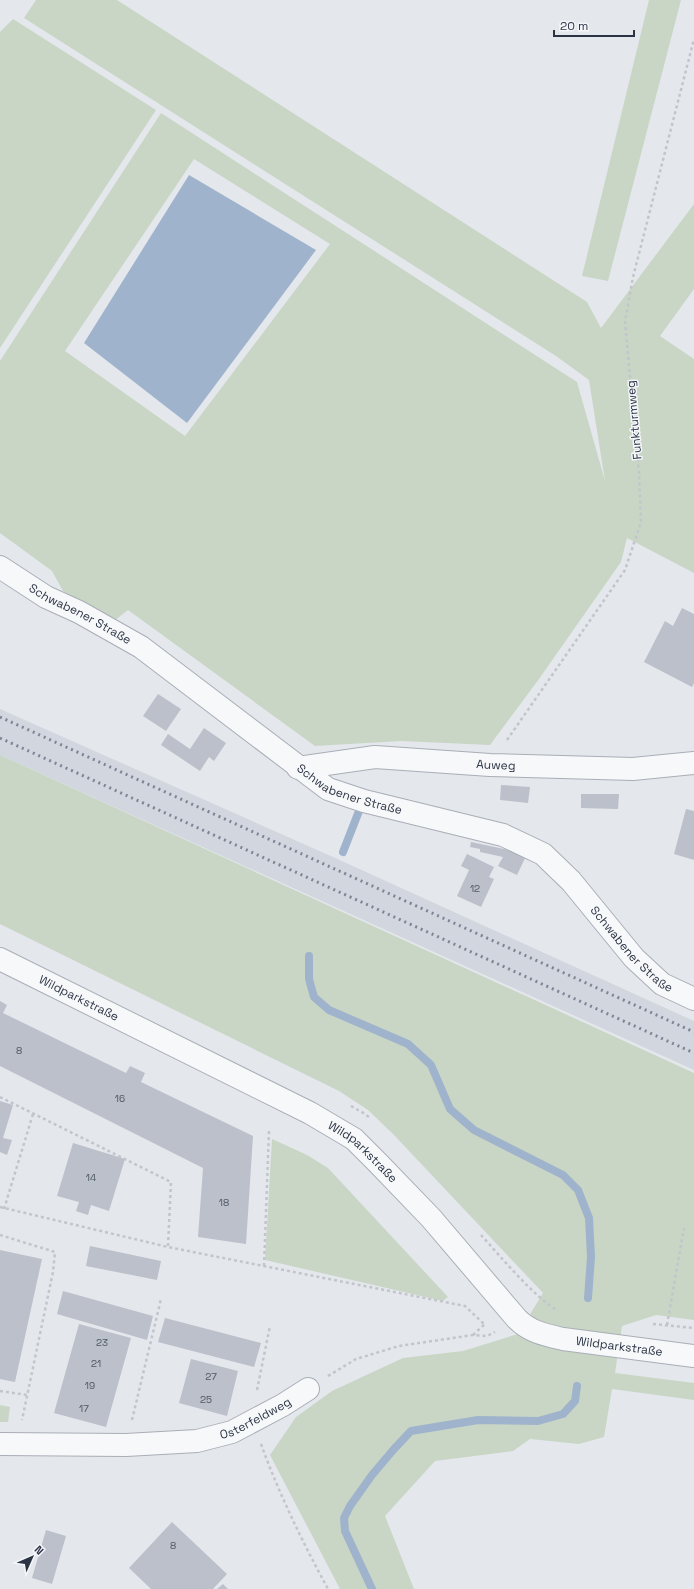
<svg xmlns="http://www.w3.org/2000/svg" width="694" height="1589" font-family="'Space Grotesk',sans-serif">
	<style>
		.built { fill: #d2d6de }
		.green { fill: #c9d6c5; fill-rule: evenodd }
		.water { fill: #9fb4cc }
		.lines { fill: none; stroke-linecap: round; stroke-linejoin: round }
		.stream { stroke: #9fb4cc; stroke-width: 8 }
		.building { fill: #bbc0ca }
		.minor-casing { stroke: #a9aeb7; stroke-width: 24 }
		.path { stroke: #c2c5cb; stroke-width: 2.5; stroke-dasharray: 3 3; stroke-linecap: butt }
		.minor { stroke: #f7f8fa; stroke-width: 22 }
		.rail { stroke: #7d8696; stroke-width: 3; stroke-dasharray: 2 4; stroke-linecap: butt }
		.labels { text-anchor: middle; stroke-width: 3; stroke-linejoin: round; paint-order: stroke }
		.number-label { font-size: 10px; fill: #4f5766 }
		.street-label { font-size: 12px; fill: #2b3445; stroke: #f4f6f9 }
	</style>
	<rect width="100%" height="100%" fill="#e4e7ec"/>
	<path class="built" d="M0,709L333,857L694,1021V1070L0,755Z"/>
	<path class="green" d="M36,0H117L587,302L601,328L694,204V289L660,336L694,359V573L627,538L621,562L539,679L490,745L401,741L315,746L128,610L114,621L63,591L52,571L0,533V361L161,113L577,382L605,481L589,380L556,356L24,18ZM194,159L330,244L185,436L65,351Z
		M649,0H681L608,281L582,276Z
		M13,19L156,110L0,348V32Z
		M0,755L694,1073V1320L656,1315L622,1326L615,1373L694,1383V1400L612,1389L604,1437L579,1444L530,1439L513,1451L435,1461L385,1516L414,1589H340L270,1455L296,1417L332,1391L403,1358L463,1351L518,1334L543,1293L394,1135L368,1110L339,1091L0,924Z
		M272,1139L307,1155L328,1168L448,1297L443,1301L265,1260Z
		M0,1405L10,1407L8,1422H0Z"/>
	<path class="water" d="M189,175L316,250L187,423L84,343Z"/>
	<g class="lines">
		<path class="stream" d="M343,852L359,811
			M309,956V979L314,997L329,1010L408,1044L431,1065L450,1109L474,1130L563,1175L578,1190L589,1218L591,1257L588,1298
			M372,1589L345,1531L344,1518L350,1506L372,1475L394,1449L411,1431L478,1420L538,1421L563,1414L575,1401L577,1386"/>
	</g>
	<path class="building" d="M682,608L694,614V683L692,687L644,662L665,621L673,626Z
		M158,694L181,709L166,731L143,716Z
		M204,728L226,743L214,761L209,757L200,771L161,745L168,734L190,749Z
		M501,785L530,787L528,803L500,800Z
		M581,794H619L618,809L581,808Z
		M686,809L694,811V860L674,854Z
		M471,842L527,854L517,875L498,866L503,857L480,852V849L470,847Z
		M467,854L494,867L489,877L494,879L481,907L457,896L469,870L461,866Z
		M0,1001L7,1005L3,1013L126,1073L130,1066L145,1073L141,1082L253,1136L246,1244L198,1237L203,1168L0,1066Z
		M0,1101L13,1105L3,1138L12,1140L7,1155L0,1152Z
		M73,1143L125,1159L109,1211L91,1205L88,1215L76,1211L79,1202L57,1196Z
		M90,1246L161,1261L157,1280L86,1266Z
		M0,1250L42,1259L15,1382L0,1379Z
		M63,1291L153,1316L147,1340L57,1314Z
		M165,1318L261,1343L254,1367L158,1342Z
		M79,1324L131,1338L106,1427L54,1413Z
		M191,1359L238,1371L227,1416L179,1403Z
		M172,1522L227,1574L213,1589H151L129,1568Z
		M46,1530L66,1536L52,1584L32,1578Z
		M223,1584L228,1589H217Z"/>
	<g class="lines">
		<defs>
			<g id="minor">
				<path id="s1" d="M0,567L46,597L79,612L141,647L328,789L364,801L503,835L543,854L571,881L634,958L662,984L694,999"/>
				<path id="s2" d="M298,768L375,757L490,765L633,769L694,763"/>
				<path id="s3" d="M0,959L310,1113L354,1139L377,1162L431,1218L517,1319C530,1332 545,1335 563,1339L694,1356"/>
				<path id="s4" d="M0,1444L126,1445L197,1441L232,1432L283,1405L308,1389"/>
			</g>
		</defs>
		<use href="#minor" class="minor-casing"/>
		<path class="path" d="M507,740L625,570L641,522L639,473L625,322L633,277L694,39
			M0,1097L171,1182L168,1246
			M351,1106L365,1114L369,1117
			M0,1207L168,1247L465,1306L484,1324
			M4,1209L33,1114
			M0,1235L55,1252L53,1272L22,1420
			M481,1235C502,1258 533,1296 558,1311
			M264,1266L269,1131
			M653,1324L694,1328
			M667,1325L684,1228
			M473,1335L486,1323
			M328,1376L356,1359L399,1346L473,1335L487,1336L495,1332
			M257,1390L270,1326
			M0,1391L27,1395
			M132,1420L161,1299
			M261,1444C279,1494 303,1543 328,1589"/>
		<use href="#minor" class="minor"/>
		<path class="rail" d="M0,717L694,1032
			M0,738L694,1053"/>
	</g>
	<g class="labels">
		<g class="number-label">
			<text x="475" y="892">12</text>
			<text x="19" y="1054">8</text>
			<text x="120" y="1102">16</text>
			<text x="91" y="1181">14</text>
			<text x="224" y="1206">18</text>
			<text x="102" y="1346">23</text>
			<text x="96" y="1367">21</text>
			<text x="211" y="1380">27</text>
			<text x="90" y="1389">19</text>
			<text x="206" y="1403">25</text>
			<text x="84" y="1412">17</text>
			<text x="173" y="1549">8</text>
		</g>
		<g class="street-label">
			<text transform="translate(634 420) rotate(-95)" y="4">Funkturmweg</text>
			<text dy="4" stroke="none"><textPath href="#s1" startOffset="93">Schwabener Straße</textPath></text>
			<text dy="4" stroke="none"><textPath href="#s2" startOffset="199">Auweg</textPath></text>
			<text dy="4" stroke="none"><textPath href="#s1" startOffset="417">Schwabener Straße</textPath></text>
			<text dy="4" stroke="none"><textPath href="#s1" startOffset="753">Schwabener Straße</textPath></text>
			<text dy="4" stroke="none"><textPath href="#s3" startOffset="88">Wildparkstraße</textPath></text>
			<text dy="4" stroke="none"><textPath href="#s3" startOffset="412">Wildparkstraße</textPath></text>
			<text dy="4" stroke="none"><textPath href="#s3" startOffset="748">Wildparkstraße</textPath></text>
			<text dy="4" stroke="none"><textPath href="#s4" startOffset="260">Osterfeldweg</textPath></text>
		</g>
	</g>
	<g transform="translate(32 1557) rotate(45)" stroke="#f4f6f9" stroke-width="3" paint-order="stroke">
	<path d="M0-3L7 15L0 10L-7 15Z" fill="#2b3445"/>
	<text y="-6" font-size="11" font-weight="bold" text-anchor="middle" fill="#2b3445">N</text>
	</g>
	<path d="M554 30v6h80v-6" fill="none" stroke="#2b3445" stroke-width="2"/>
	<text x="560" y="30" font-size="12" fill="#2b3445" stroke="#f4f6f9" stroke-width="3" paint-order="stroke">20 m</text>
</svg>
